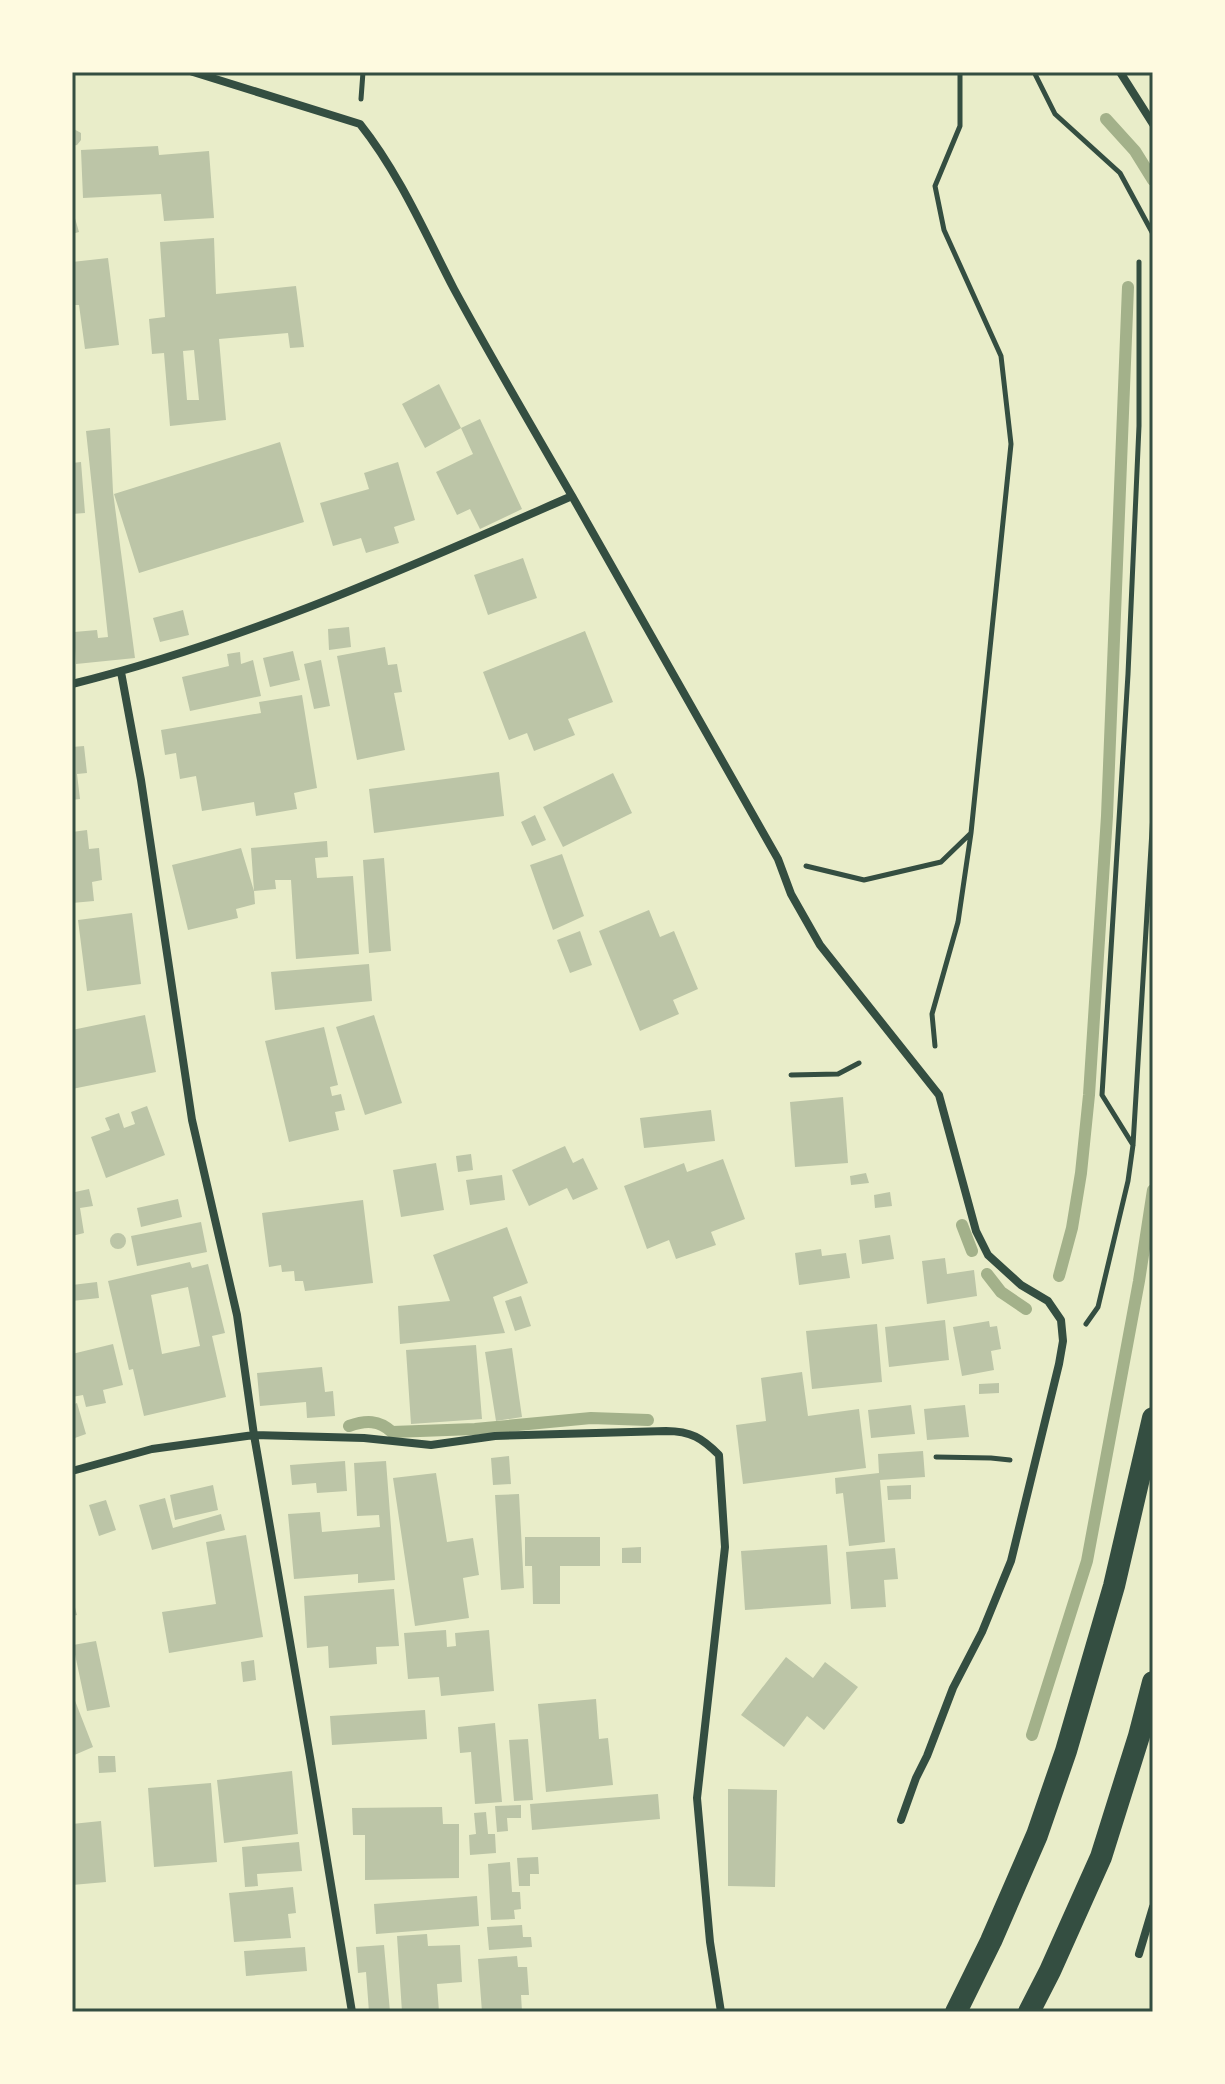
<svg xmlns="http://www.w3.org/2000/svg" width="1225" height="2084" font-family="Manrope,sans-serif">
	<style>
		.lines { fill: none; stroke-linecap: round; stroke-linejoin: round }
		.stream { stroke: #a3b18a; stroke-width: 12 }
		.building { fill: #bcc5a7; fill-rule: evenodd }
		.path { stroke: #344e41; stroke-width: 5 }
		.minor { stroke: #344e41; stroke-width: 8 }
		.trunk { stroke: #344e41; stroke-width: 22 }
		.neatline { fill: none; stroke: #344e41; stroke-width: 3 }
	</style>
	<rect width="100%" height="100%" fill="#e9edc9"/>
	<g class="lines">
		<path class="stream" d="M1106,119L1135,151L1153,180
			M962,1225L972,1251
			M987,1274L1001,1292L1026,1309
			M1059,1276L1072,1228L1081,1173L1089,1095L1107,816L1128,287
			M349,1426C366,1420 379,1420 392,1432L475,1429L591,1418L648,1420
			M1032,1735L1087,1561L1139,1281L1153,1190"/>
	</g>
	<path class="building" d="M72,128L81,133V140L77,145L72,146Z
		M158,146L159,155L209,151L214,218L164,221L161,194L83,198L81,150Z
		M72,208L79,232L72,234Z
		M214,238L216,294L296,286L304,347L290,348L288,333L219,339L226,420L170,426L164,353L152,354L149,319L165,317L160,242ZM194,350L199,400H187L183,351Z
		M108,258L119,345L85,349L79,305H72V262Z
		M439,384L461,428L425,448L402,404Z
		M480,419L522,509L480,529L470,509L457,515L436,472L473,454L461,428Z
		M110,428L113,492L135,658L76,664L74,632L97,630L98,638L108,637L86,431Z
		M280,442L304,522L139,573L114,494Z
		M81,462L85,513L72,514V463Z
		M398,462L415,520L394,527L399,543L366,553L361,538L333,546L320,503L369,489L364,473Z
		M523,558L537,598L488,615L474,575Z
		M183,610L189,635L160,642L153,618Z
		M349,627L351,647L329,650L328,629Z
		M585,631L613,702L568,719L575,735L534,751L527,733L509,740L483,672Z
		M385,647L388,665L397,664L402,692L394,693L405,750L357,760L337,656Z
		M293,651L300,680L270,687L263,658Z
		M240,652L241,664L253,660L261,696L190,711L182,677L229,666L227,654Z
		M321,660L330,706L314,709L304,664Z
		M302,695L317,788L294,793L297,809L256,816L254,802L202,811L196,776L180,779L176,753L165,755L161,730L261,713L259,702Z
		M84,746L87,773L77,774L80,799L72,800V747Z
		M499,772L504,816L374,833L369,789Z
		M613,773L632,813L563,847L543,807Z
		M535,815L546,840L532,846L521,822Z
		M87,830L89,849L99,848L102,880L92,882L94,901L72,903V832Z
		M327,841L328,857L315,858L317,878L353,876L359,954L296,959L291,880H275L276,889L254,891L251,848Z
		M241,848L254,891L255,904L236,909L238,918L188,930L172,865Z
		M562,854L584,916L553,930L530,865Z
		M384,858L391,951L369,953L363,860Z
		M649,910L660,937L674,931L698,989L673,1000L679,1014L640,1031L599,931Z
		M132,913L141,984L87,991L78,920Z
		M580,931L592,965L570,973L557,940Z
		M369,964L372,1001L275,1010L271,972Z
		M145,1015L156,1072L72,1089V1030Z
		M374,1015L402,1103L365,1115L336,1027Z
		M324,1027L338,1085L330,1087L332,1096L341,1094L345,1110L335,1112L339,1130L289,1142L265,1041Z
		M843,1097L848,1163L795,1167L790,1102Z
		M147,1106L165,1155L106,1178L91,1137L110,1130L105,1118L119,1113L124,1128L135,1124L131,1112Z
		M711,1110L715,1141L644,1148L640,1118Z
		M565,1146L573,1163L583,1158L598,1189L573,1200L567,1188L529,1206L512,1170Z
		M471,1154L473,1170L458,1172L456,1156Z
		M723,1159L745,1219L711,1232L716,1245L676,1259L669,1240L647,1249L624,1186L684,1163L687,1172Z
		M436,1163L444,1210L401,1217L393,1170Z
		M866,1173L869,1183L851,1185L850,1176Z
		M502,1175L505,1200L470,1205L466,1180Z
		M72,1184L75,1192L89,1189L93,1206L80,1208L84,1233L72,1236Z
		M890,1192L892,1206L875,1208L874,1195Z
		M178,1199L182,1217L141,1227L137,1208Z
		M363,1200L373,1283L305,1291L303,1281H295L294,1271L282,1272L281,1265L269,1267L262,1213Z
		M201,1222L207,1252L137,1266L131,1236Z
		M507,1227L528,1283L493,1297L505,1333L400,1344L398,1306L450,1301L433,1255Z
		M110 1241a8 8 0 1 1 16 0a8 8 0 1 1-16 0Z
		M890,1235L894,1259L862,1264L859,1240Z
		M821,1249L822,1256L846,1253L850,1278L799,1285L795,1253Z
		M945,1258L947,1274L974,1270L977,1296L927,1304L922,1261Z
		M190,1262L192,1268L208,1264L225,1333L212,1336L226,1397L144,1416L133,1369L129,1370L108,1281ZM188,1287L200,1346L162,1354L151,1295Z
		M97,1282L99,1298L72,1301V1285Z
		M521,1296L531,1326L515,1331L505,1301Z
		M945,1320L949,1360L889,1367L885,1327Z
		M989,1321L990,1327L997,1326L1001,1349L991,1351L994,1370L962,1376L953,1327Z
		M877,1324L882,1382L812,1389L806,1331Z
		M113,1344L123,1385L103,1390L106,1403L86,1407L83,1395L72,1397V1354Z
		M476,1345L482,1419L411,1424L406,1350Z
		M512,1348L522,1417L496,1421L485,1352Z
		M322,1367L325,1392L333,1391L335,1416L307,1418L306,1402L260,1406L257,1373Z
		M802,1372L808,1416L859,1409L866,1468L743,1484L736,1425L766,1421L761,1378Z
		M999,1383V1393L979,1394V1384Z
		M77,1403L86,1434L72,1439V1405Z
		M911,1405L915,1434L871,1438L868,1410Z
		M965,1405L969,1437L927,1440L924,1409Z
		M923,1451L925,1477L880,1480L885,1542L849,1546L843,1493L836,1494L835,1478L879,1473L878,1454Z
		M509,1456L511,1484L493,1485L491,1458Z
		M345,1461L347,1491L317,1493L316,1483L292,1485L290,1465Z
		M386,1461L395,1580L358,1583V1574L294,1579L288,1514L320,1512L322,1532L380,1527L379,1515L357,1516L354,1463Z
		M436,1473L447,1542L473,1538L479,1575L463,1578L469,1618L415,1626L393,1478Z
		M213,1485L218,1510L175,1520L170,1495Z
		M911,1485V1499L888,1500L887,1486Z
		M519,1494L524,1588L501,1590L495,1495Z
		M165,1498L173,1528L221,1514L225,1530L152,1550L139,1505Z
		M106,1500L116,1530L99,1536L89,1505Z
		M246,1535L263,1637L169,1653L162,1612L216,1604L206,1542Z
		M525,1537H600V1566H560V1604H533L532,1566H525Z
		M827,1545L831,1604L745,1610L741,1551Z
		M641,1547V1563H622V1548Z
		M895,1548L898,1579L884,1580L886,1607L851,1609L846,1552Z
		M394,1589L399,1646L376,1647L377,1664L329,1668L328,1646L307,1648L304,1596Z
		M72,1596L77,1615L72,1616Z
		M446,1630L447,1647L456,1646L455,1633L489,1630L494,1691L441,1696L439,1677L408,1679L404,1633Z
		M96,1641L110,1707L87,1711L73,1645Z
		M786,1657L813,1678L825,1662L858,1687L824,1730L807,1716L784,1747L741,1715Z
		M254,1660L256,1680L243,1682L241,1662Z
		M72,1693L93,1747L72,1756Z
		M596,1699L599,1739L608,1738L613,1785L546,1792L538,1704Z
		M425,1710L427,1739L332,1745L330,1716Z
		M495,1723L502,1802L475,1804L471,1752L460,1753L458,1727Z
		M528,1739L533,1800L514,1801L509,1740Z
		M98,1756H115L116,1772L99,1773Z
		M292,1771L298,1834L224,1843L217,1780Z
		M211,1783L217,1862L154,1867L148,1788Z
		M728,1789L777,1790L775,1887L728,1886Z
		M658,1794L660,1819L532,1830L530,1804Z
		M521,1805V1818H507L508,1831L497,1832L495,1806Z
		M442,1807L443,1824H459V1878L365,1880V1835H353L352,1808Z
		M486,1812L488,1834H495L496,1853L470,1855L469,1835L476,1834L474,1813Z
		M101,1821L106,1882L72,1885V1824Z
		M299,1842L302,1871L257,1874L258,1886L245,1887L242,1847Z
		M538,1857L539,1874H530V1886H519L517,1858Z
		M510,1862L512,1892H520L521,1909L514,1910L515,1919L491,1920L488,1864Z
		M293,1887L296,1913L288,1914L291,1938L234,1942L229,1893Z
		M477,1896L479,1926L376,1934L374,1904Z
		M522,1925L523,1937H531L532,1947L489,1950L487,1927Z
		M427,1934L428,1946L460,1945L462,1982L437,1984L439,2012H402L397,1936Z
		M384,1945L390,2012H369L366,1972L358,1973L356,1947Z
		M305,1947L307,1971L246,1976L244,1951Z
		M517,1956L518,1967H527L529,1995H521L522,2012H482L478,1959Z"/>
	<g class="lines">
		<path class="path" d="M1034,72L1055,114L1120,173L1153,234
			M361,99L363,72
			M806,866L864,880L941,862L971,833L1011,444L1001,356L944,230L935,186L960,126V72
			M935,1046L932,1014L958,922L971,833
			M791,1075L838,1074L859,1063
			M1133,1145L1102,1095L1128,674L1139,426V262
			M1086,1324L1098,1307L1128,1181L1133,1145L1153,814
			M936,1457L991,1458L1010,1460"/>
		<path class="minor" d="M193,72L360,124C399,173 425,233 454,289C492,359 532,427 572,496
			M1120,72L1153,124
			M121,672L141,780L192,1120L237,1315L254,1435L310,1757L352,2012
			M72,684C245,641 409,567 572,496L778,859L791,894L820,945L939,1095L976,1231L988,1255L1021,1285L1048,1301L1061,1320L1063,1341L1059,1364L1011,1561L982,1632L953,1688L927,1756L916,1778L901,1820
			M72,1471L152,1449L254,1435L364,1438L431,1445L495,1436L666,1431C691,1431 702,1438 719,1455L725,1547L697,1798L710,1942L721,2012
			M1139,1954L1153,1907"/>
		<path class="trunk" d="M956,2012L991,1941L1037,1835L1066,1751L1114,1586L1153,1418
			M1029,2012L1050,1971L1101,1857L1139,1736L1153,1682"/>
	</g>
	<rect width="1225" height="2084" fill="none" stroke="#fefae0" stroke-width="148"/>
	<rect x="74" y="74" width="1077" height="1936" class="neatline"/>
</svg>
